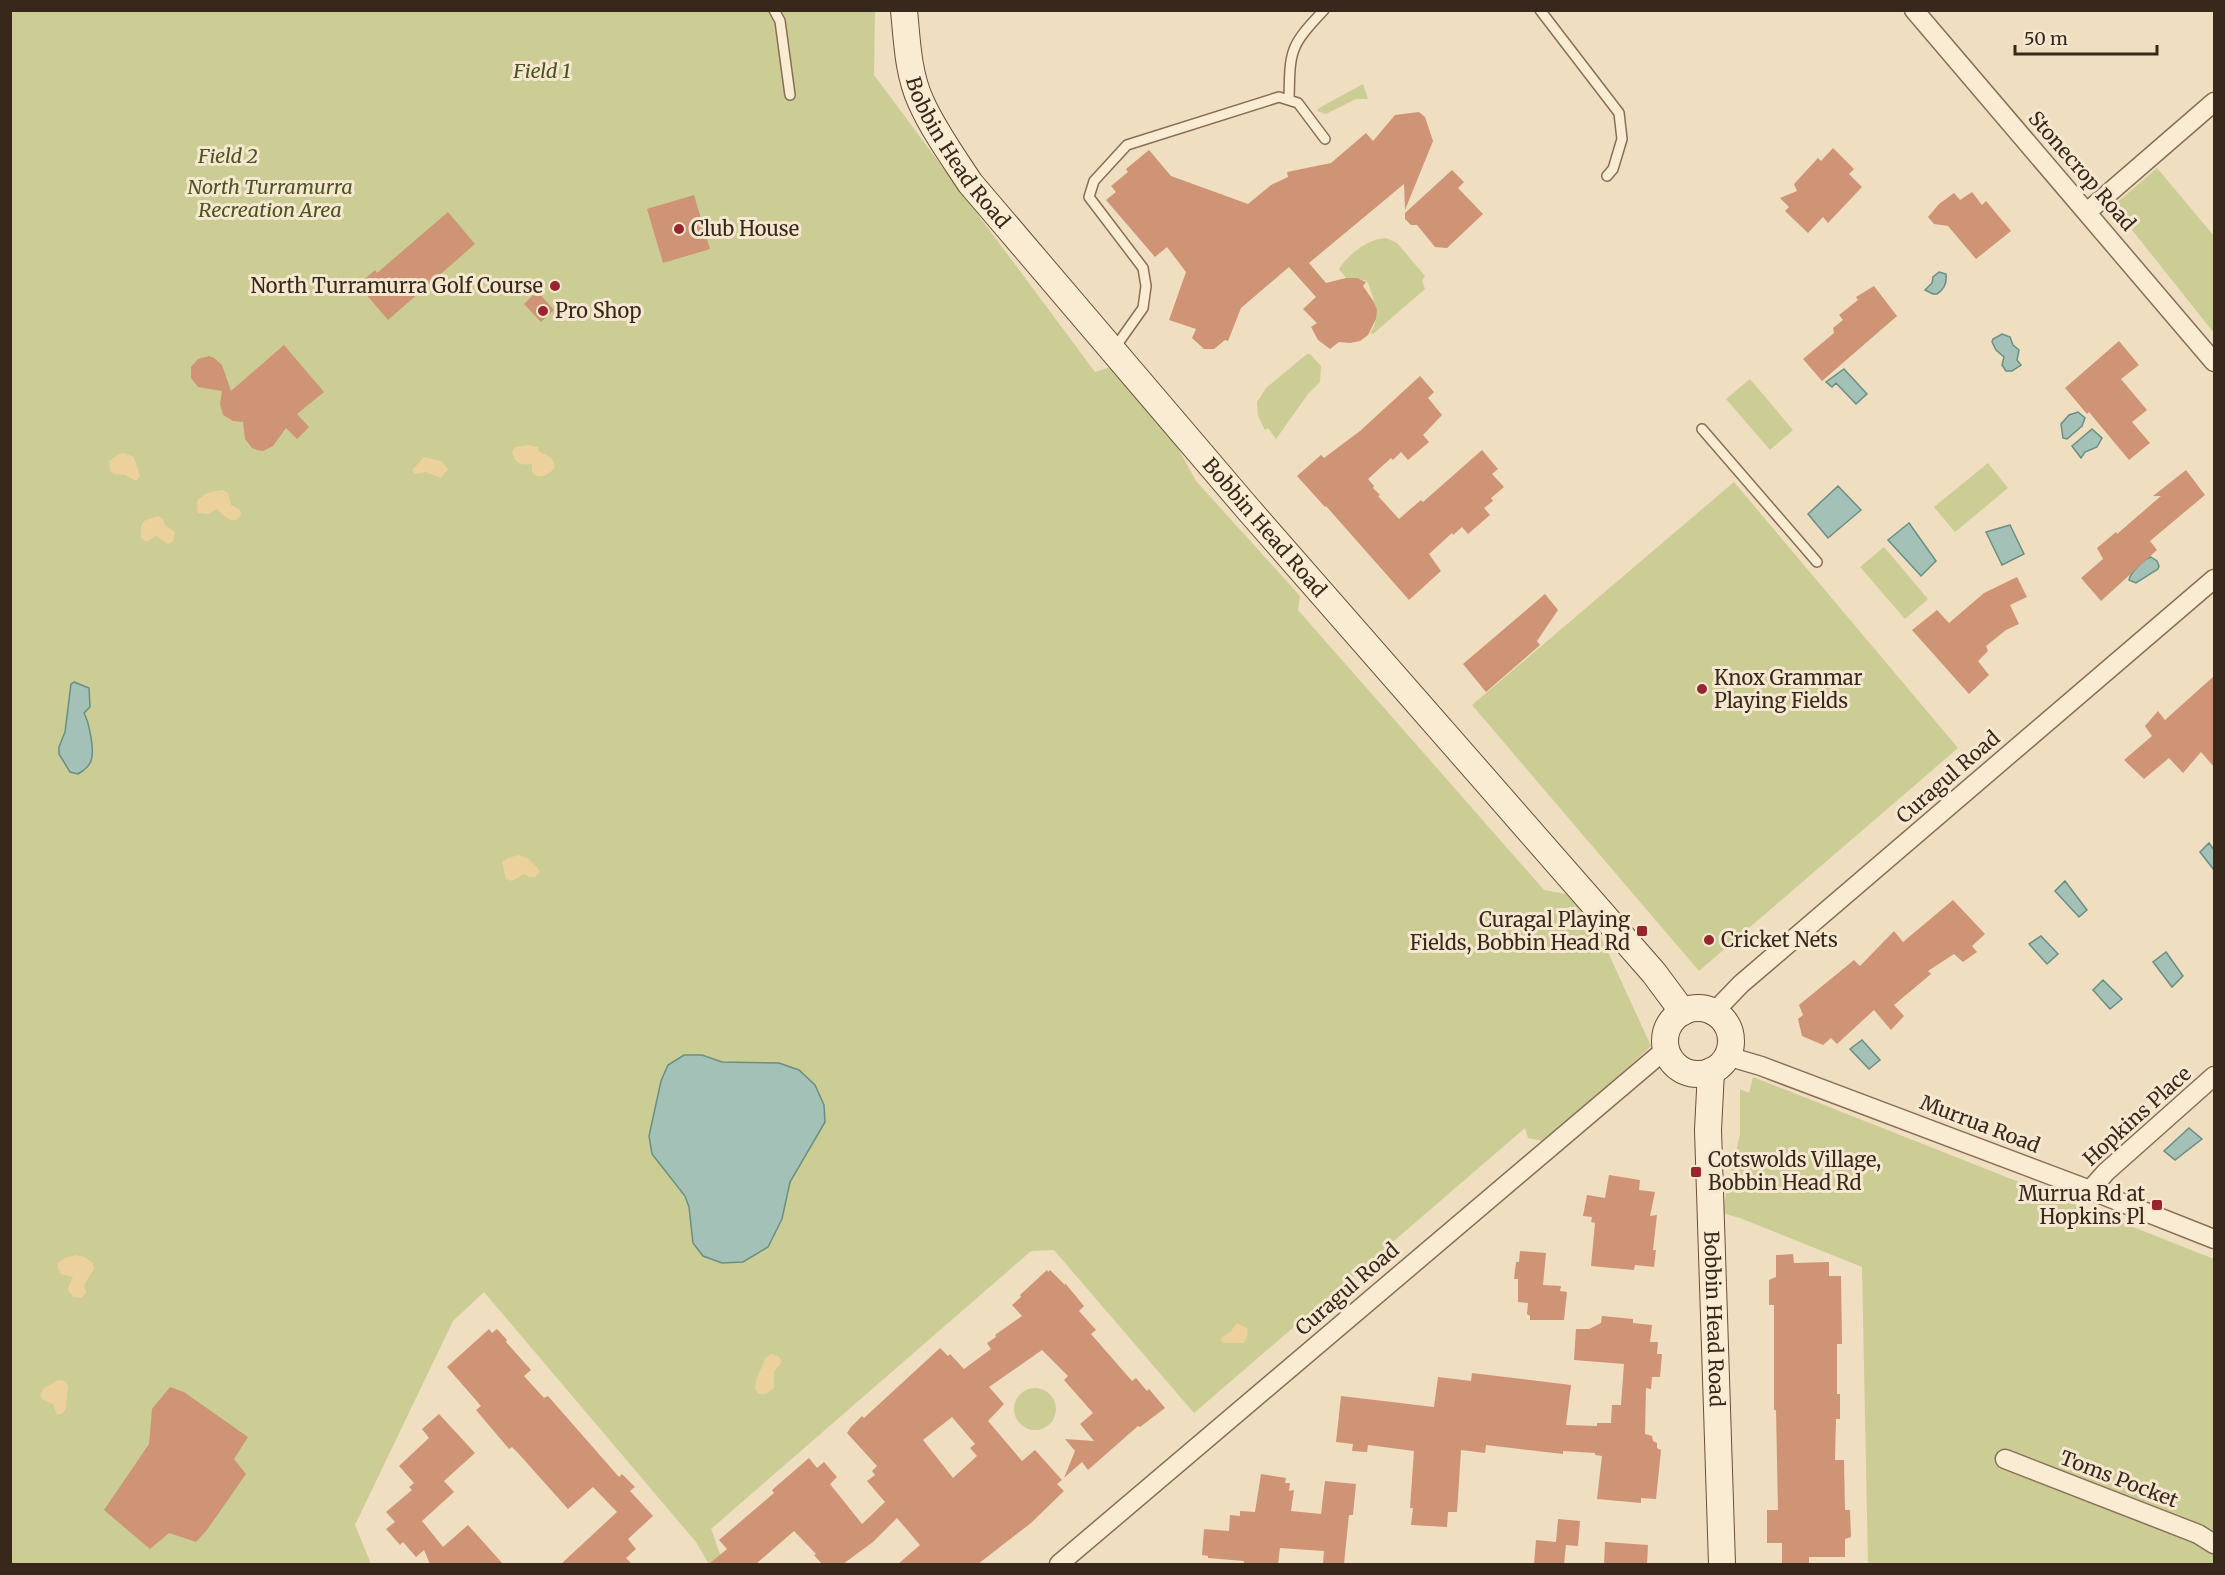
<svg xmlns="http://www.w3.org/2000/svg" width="2225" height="1575" font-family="Merriweather,serif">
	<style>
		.green { fill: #cbcd94 }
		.sand { fill: #ecd19c }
		.water { fill: #a3c1b6; stroke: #6a8f83; stroke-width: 1.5 }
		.building { fill: #cf9475; fill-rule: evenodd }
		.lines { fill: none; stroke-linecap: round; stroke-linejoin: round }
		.service-casing { stroke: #896e57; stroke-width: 12 }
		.minor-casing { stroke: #896e57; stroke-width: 21 }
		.secondary-casing { stroke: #6a4f3b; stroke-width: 28 }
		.service { stroke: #faecd3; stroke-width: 9 }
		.minor { stroke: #faecd3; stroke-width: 18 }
		.secondary { stroke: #faecd3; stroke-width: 26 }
		.poi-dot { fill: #99262f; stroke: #f6e8d0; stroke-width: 2 }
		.labels { text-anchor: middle; stroke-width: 6; stroke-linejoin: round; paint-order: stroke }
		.park-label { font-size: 20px; font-style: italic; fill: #4c5522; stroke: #f6e8d0 }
		.street-label { font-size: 20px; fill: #38281c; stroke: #f6e8d0 }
		.poi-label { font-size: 20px; fill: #38281c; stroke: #f6e8d0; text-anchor: start }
	</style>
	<rect width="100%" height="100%" fill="#efdec0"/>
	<path class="green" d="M10,11H875L874,75L1095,372L1130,361L1196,481L1300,596L1298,610L1544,890L1566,894L1595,924L1651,1046L1548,1142L1528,1138L1525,1128L1194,1413L1054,1250L1031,1251L711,1529C717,1542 717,1553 726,1564H709L696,1542L484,1292L453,1321L355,1525L371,1564H11Z
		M1363,84L1368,99H1356L1326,114L1317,111L1319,108Z
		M2157,168L2214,236V333L2113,206Z
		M1386,238L1397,243L1425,276L1422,281L1425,289L1373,334L1370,333C1382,317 1374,300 1368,283L1365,280L1346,278L1339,269C1349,254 1367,239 1386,238Z
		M1307,354H1310L1321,366L1320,382L1308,394L1276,439L1268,428L1265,430L1258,416L1257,402L1266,388Z
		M1750,379L1793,430L1770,450L1726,399Z
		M1988,463L2008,488L1955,532L1934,507Z
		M1734,482L1958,748L1699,971L1472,705Z
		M1884,547L1928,599L1905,619L1860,567Z
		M1753,1077L2214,1259V1564H1868L1862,1267L1740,1218L1722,1213L1740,1134V1089L1749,1093Z
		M1014 1409a21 21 0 1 1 42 0a21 21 0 1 1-42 0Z"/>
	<path class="sand" d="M530,445L538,447L539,451C546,456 554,456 555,467C549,475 540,481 532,472V464C522,466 514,463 512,452L515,447Z
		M124,453L134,457L140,476L136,481L125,475L114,474L110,471L109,461L118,454Z
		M424,457L441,461L448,469L441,478L426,472L415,474L412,470Z
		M223,490L228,493L231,505L239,509L241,513C236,529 223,515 217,509L208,514L198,513L197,501C205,493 211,491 223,490Z
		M158,516L163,519L165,525L175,532L173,541L168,544L156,536L146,542L141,538V526L144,521Z
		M519,855L529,859L540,871L535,877H529L524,874L512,881L506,879L502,862L508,858Z
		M75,1255L84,1257L93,1263L94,1269L84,1285L86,1293L81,1298L74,1297L69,1292L68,1288L73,1277L61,1274L58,1269V1263L65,1258Z
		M1237,1323L1248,1329L1247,1337L1243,1343H1223L1220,1339L1231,1331Z
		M772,1354L778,1356L782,1362L774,1371V1388L766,1394H759L755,1389L756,1380L766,1357Z
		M58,1380L64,1381L68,1386L66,1408L63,1413L57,1415L53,1404L42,1399L40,1395L44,1388Z"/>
	<path class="water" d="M1939,272L1946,274C1947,282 1945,289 1937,294H1933L1925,290L1932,283L1933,277Z
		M2002,334L2010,337L2013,345L2019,350L2017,360L2021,365L2012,371H2006L2002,365L2004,357L1996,350L1992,342L1993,339Z
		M1844,369L1867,394L1856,404L1836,383L1832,387L1826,382Z
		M2078,412L2085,418L2082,426L2067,439L2063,438L2061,424L2069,415Z
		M2092,429L2102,438L2097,447L2085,452L2081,458L2072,446Z
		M1838,486L1861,510L1828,538L1808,514Z
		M1909,523L1936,561L1921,576L1888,540Z
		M2010,525L2024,554L2002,565L1986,532Z
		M2151,557L2157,561L2159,566L2158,569L2136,583L2129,580C2130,573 2144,559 2151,557Z
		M74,682L89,688L90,707L84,713C89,722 95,751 91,761C89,767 83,771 78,774L70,772L59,754V747L65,732L71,684Z
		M2209,843L2214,850V870L2200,852Z
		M2065,881L2087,910L2079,917L2055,891Z
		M2041,936L2058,954L2047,964L2029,944Z
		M2166,952L2183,976L2172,987L2153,962Z
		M2103,980L2122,999L2110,1009L2093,990Z
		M1862,1040L1880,1060L1869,1069L1850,1049Z
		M684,1055H702L722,1062L779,1063L799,1070L815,1085L824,1105L825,1122L790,1182L782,1219L768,1247L743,1262L722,1263L703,1256L693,1243L689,1207L685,1196L652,1154L649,1136L661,1081L668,1065Z
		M2189,1128L2202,1139L2175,1160L2164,1151Z"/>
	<path class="building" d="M1419,112L1425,117L1433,141L1405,210L1404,184L1309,263L1326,283L1346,278H1357L1366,282L1363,286L1374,302L1377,310L1376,319L1368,335L1360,341L1350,343L1339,342L1330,349L1318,340L1311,327L1317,323L1303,309L1316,297L1289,267L1241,308L1228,341L1225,340L1214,349H1204L1192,338L1196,329L1169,320L1186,272L1167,247L1155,257L1106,200L1116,192L1111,186L1128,172L1126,169L1149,150L1171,176L1248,204L1271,185L1288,177L1287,172L1331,163L1366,133L1373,141L1395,115Z
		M1833,148L1854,169L1849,174L1862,187L1828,223L1823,217L1808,233L1785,211L1789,207L1780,198L1797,191L1794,184L1818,158L1821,161Z
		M1452,170L1464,182L1458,188L1483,214L1447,248L1435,247L1417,225H1411L1405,219V213Z
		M1972,192L1982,205L1986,201L2011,231L1976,259L1948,226L1934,224L1928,217L1939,204L1954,193L1960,200Z
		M694,195L710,249L663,263L647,209Z
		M448,212L475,244L388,320L358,285L375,270L377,273Z
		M1874,286L1897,316L1822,381L1803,359L1834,333L1833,328L1843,320L1839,315L1858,300L1856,297Z
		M537,291L554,310L541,322L524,304Z
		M2119,341L2139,365L2121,379L2147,410L2132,422L2150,443L2129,460L2089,412L2087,414L2065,388Z
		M284,345L324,392L297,414L309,427L297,439L286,428L273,446L263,451L257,450L252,448L245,439L243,422L233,421L223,415L220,404L222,391L198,387L191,378V367L198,359L209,356L214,358L222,365L231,391Z
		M1420,376L1434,392L1428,398L1442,415L1423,435L1429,442L1408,460L1401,452L1393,460L1391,458L1368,479L1374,486L1373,488L1380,495L1378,496L1399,519L1421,500L1423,502L1482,450L1498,469L1492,474L1504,487L1491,498L1493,501L1484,508L1490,515L1468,534L1462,527L1453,535L1452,533L1429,554L1441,571L1409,600L1326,506L1325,507L1297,476L1321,455L1324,458L1360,431Z
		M2186,470L2205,495L2150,541L2157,550L2101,601L2081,578L2103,559L2097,548L2116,532L2117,534L2161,496H2153Z
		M2017,577L2027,597L2010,605L2019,624L2006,630L1986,646L1988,651L1978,661L1989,675L1969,694L1912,630L1937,610L1949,623L1984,593Z
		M1545,594L1558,610L1537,641L1540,645L1486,692L1463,664Z
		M2214,676V767L2201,752L2183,773L2169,758L2144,779L2124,760L2152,736L2145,726L2158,711L2165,720Z
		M1953,900L1985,934L1972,946L1977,952L1963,962L1954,954L1928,971L1931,974L1894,1005L1904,1016L1891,1030L1874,1010L1837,1044L1831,1038L1823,1045L1802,1036L1798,1019L1803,1015L1799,1005L1854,960L1860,966L1894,931L1903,942Z
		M1609,1175L1640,1180L1639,1190L1655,1192L1650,1216L1657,1215L1653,1250H1656L1654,1267L1635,1265L1634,1270L1591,1266L1595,1223L1591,1222L1592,1217L1583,1216L1587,1195L1605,1198Z
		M1520,1251L1546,1253L1543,1285L1561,1286L1560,1291L1567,1292L1564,1320H1530V1316L1527,1314L1528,1303L1518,1302V1279H1514L1516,1262H1519Z
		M1793,1254L1794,1263L1829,1262V1276H1841L1842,1344H1837V1394H1840V1419H1836L1835,1460H1844L1845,1510H1850L1851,1537L1845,1539V1557H1809V1564H1782V1543H1767V1510H1778L1776,1410H1774V1305H1769V1280L1776,1277V1255Z
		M1047,1270L1048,1272L1050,1270L1065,1285V1283L1084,1306L1079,1311L1096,1330L1091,1334L1132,1381L1136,1378L1147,1391L1149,1389L1165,1408L1140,1427L1138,1426L1088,1470L1082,1462L1064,1478L1075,1451L1065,1439L1094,1441L1080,1424L1093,1413L1064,1380L1068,1376L1042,1350L989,1387L1004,1404L988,1421L1022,1461L1035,1450L1062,1480L1057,1484L1064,1491L1031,1523L978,1564H898L920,1545L897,1518L873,1542L843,1564H822L814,1555L816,1554L794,1531L756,1564H709L727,1549L719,1540L774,1493L772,1490L809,1458L817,1468L824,1462L837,1477L830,1484L862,1524L885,1502L867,1481L875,1475L872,1471L877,1466L847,1433L851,1427L862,1416L864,1418L940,1348L948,1356L950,1354L964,1369L991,1349L987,1343L996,1337L995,1335L1022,1316L1012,1305L1021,1297L1020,1295ZM952,1417L975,1444L970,1448L977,1456L953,1478L923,1440Z
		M1602,1316L1633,1319V1323L1652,1325L1650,1342H1658L1657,1354H1662L1660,1377H1652L1651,1389L1646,1388L1645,1434L1652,1436L1653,1441L1657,1443V1448L1661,1450L1656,1499L1641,1498V1503L1597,1499L1602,1456L1595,1455V1453L1563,1451V1454L1486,1445L1485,1453L1461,1450L1457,1512H1448L1447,1527L1411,1525L1413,1508H1410L1414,1451L1368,1445L1367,1452L1352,1451L1353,1444L1336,1442L1341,1396L1434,1407L1438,1377L1471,1381L1472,1373L1571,1385L1566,1425L1597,1426V1423H1611L1612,1405H1621L1624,1364L1574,1360L1576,1329H1589L1601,1323Z
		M489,1329L492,1333L497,1329L507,1340L506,1342L531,1370L524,1376L544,1398L548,1396L619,1477L622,1474L635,1487L630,1491L653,1516L628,1539L636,1549L626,1558L632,1564H561L617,1512L593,1487L568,1509L518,1453L512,1447L509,1449L476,1410L481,1406L447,1367Z
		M170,1387L184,1392L248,1437L234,1459L246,1474L207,1530L196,1542L169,1533L150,1549L104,1510L149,1444L152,1409Z
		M439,1414L475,1453L444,1481L454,1492L422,1521L443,1547L468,1525L503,1564H430L424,1550L416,1557L403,1542L400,1545L386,1529L395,1522L386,1512L412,1490L409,1487L414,1483L399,1466L429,1438L422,1429Z
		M1261,1474L1286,1478L1285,1483H1290L1289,1491L1294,1490L1291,1511L1321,1514L1325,1481L1356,1484L1353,1515H1349L1344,1564H1323L1324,1551L1280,1548L1278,1564H1244V1561L1208,1558V1556L1202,1555L1204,1529L1229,1531L1230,1515L1240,1516V1511L1255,1512Z
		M1558,1519L1580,1521L1578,1546L1566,1545L1564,1564H1534L1536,1540L1556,1542Z
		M1605,1542L1648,1545L1647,1564H1604Z"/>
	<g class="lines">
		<defs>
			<path id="service" d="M774,10L780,21L790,95
				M1540,10L1619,113L1622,139L1613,169L1607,176
				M1289,100C1290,50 1289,47 1324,10
				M1114,349L1143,308L1146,286L1143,268L1089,197L1094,181L1127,145L1279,97L1298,103L1325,139
				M1702,429L1817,562"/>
			<path id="minor" d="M1914,10L2214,362
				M2087,212L2214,102
				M1714,1012L1741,984L2214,579
				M1727,1056L1761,1066L2090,1190L2214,1239
				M2090,1190L2106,1172L2214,1076
				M2005,1459L2198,1534L2214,1544
				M1059,1564L1666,1049"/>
			<g id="secondary">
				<path id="s1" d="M904,10C907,41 908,74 921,102C934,131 953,157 970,183L1248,509L1654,973L1683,1012"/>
				<circle cx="1698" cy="1041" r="33"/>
				<path id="s2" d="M1711,1071L1708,1130L1722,1564"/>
			</g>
		</defs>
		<use href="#service" class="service-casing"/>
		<use href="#minor" class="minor-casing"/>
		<use href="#secondary" class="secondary-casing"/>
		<use href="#service" class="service"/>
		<use href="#minor" class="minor"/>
		<use href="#secondary" class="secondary"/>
	</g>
	<g class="poi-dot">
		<circle cx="679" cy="229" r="6"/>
		<circle cx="555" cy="286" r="6"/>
		<circle cx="543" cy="311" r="6"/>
		<circle cx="1702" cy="689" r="6"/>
		<rect x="1636" y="925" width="12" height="12" rx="3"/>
		<circle cx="1709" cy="940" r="6"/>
		<rect x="1690" y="1166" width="12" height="12" rx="3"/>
		<rect x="2151" y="1199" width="12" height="12" rx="3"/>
	</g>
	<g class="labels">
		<g class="park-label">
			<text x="542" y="78">Field 1</text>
			<text x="228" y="163">Field 2</text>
			<text x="270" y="194">North Turramurra<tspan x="270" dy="23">Recreation Area</tspan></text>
		</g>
		<g class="street-label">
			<text dy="7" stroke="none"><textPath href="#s1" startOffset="156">Bobbin Head Road</textPath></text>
			<text transform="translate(2082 171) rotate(49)" y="7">Stonecrop Road</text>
			<text dy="7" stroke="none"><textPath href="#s1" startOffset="642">Bobbin Head Road</textPath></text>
			<text transform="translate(1948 777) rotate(-41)" y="7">Curagul Road</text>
			<text transform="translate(2137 1116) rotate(-42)" y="7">Hopkins Place</text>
			<text transform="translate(1980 1124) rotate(21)" y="7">Murrua Road</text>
			<text transform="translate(1347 1289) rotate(-41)" y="7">Curagul Road</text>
			<text dy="7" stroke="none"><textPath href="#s2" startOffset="248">Bobbin Head Road</textPath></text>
			<text transform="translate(2119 1479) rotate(21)" y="7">Toms Pocket</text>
		</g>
		<g class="poi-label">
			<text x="691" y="236">Club House</text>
			<text x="543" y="293" text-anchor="end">North Turramurra Golf Course</text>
			<text x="555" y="318">Pro Shop</text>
			<text x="1714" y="685">Knox Grammar<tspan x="1714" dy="23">Playing Fields</tspan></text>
			<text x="1630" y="927" text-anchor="end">Curagal Playing<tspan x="1630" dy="23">Fields, Bobbin Head Rd</tspan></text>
			<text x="1721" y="947">Cricket Nets</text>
			<text x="1708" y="1167">Cotswolds Village,<tspan x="1708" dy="23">Bobbin Head Rd</tspan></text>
			<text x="2145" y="1201" text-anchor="end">Murrua Rd at<tspan x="2145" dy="23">Hopkins Pl</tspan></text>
		</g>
	</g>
	<rect width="2225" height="1575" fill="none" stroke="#38281c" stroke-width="24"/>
	<path d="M2015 45v9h142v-9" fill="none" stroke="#38281c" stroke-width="3"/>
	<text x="2024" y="45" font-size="18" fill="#38281c" stroke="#f6e8d0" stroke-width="4.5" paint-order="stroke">50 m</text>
</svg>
